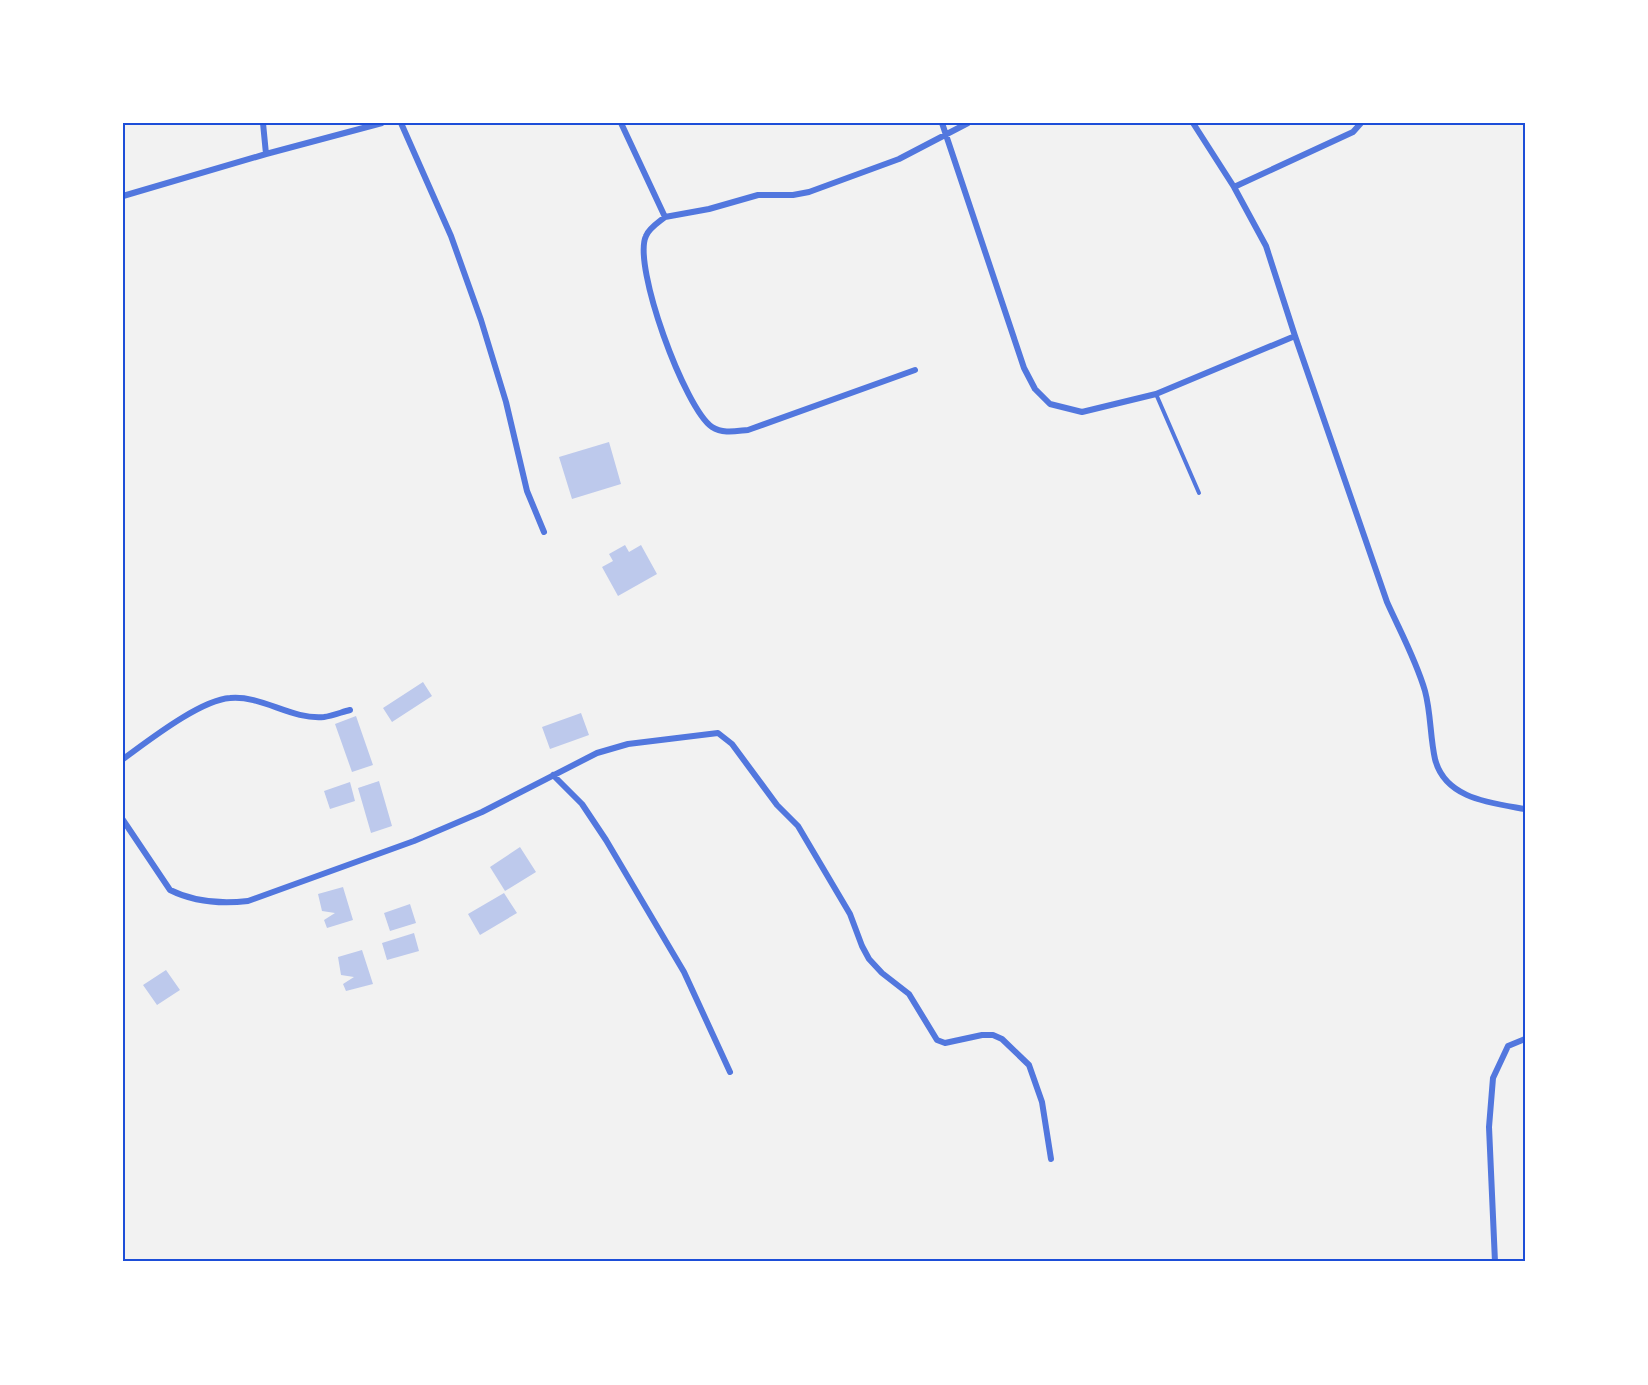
<svg xmlns="http://www.w3.org/2000/svg" width="1648" height="1385" font-family="Poppins,sans-serif">
	<style>
		.building { fill: #bdc9ec }
		.lines { fill: none; stroke-linecap: round; stroke-linejoin: round }
		.service { stroke: #5277de; stroke-width: 4 }
		.minor { stroke: #5277de; stroke-width: 6 }
		.neatline { fill: none; stroke: #1d4ed8; stroke-width: 2 }
	</style>
	<rect width="100%" height="100%" fill="#f2f2f2"/>
	<path class="building" d="M609,442L621,484L572,499L559,457Z
		M625,545L629,552L641,545L657,574L618,596L602,567L613,561L609,554Z
		M423,682L432,696L392,722L383,708Z
		M581,713L589,735L550,749L542,727Z
		M356,716L373,765L352,772L335,724Z
		M379,781L392,826L371,833L358,788Z
		M350,782L355,801L330,809L324,791Z
		M520,847L536,872L505,891L490,867Z
		M343,887L353,920L327,928L324,920L335,913L322,911L318,894Z
		M504,893L517,913L480,935L468,914Z
		M410,904L416,923L390,931L384,913Z
		M414,933L419,951L387,960L382,943Z
		M362,950L373,984L346,991L343,984L354,977L341,975L338,957Z
		M166,970L180,990L157,1005L143,985Z"/>
	<g class="lines">
		<path class="service" d="M1156,394L1199,493"/>
		<path class="minor" d="M263,123L266,154
			M401,123L451,236L481,320L506,402L527,491L544,532
			M621,123L665,217L709,209L758,195H793L809,192L899,159L968,123
			M942,123L1024,368L1035,389L1050,404L1082,412L1156,394L1295,336
			M1193,123L1234,187L1266,246L1295,336L1387,602C1400,631 1416,660 1425,691C1431,713 1430,737 1435,759C1445,799 1491,803 1525,809
			M1234,187L1353,132L1361,123
			M123,196L266,154L382,123
			M665,217C659,222 649,228 646,236C632,265 685,409 712,427C723,434 736,431 748,430L915,370
			M123,759C148,741 200,700 230,698C262,695 291,720 324,717C332,716 342,712 350,710
			M553,775L582,804L606,840L684,972L730,1072
			M123,820L170,890C194,902 222,904 248,901L414,841L482,812L597,753L628,744L718,733L732,744L777,805L798,826L850,914L862,946L869,959L882,973L909,994L937,1040L945,1043L982,1035H993L1002,1039L1029,1065L1042,1102L1051,1159
			M1495,1262L1489,1127L1493,1078L1508,1046L1525,1039"/>
	</g>
	<rect width="1648" height="1385" fill="none" stroke="#ffffff" stroke-width="249"/>
	<rect x="124" y="124" width="1400" height="1136" class="neatline"/>
</svg>
